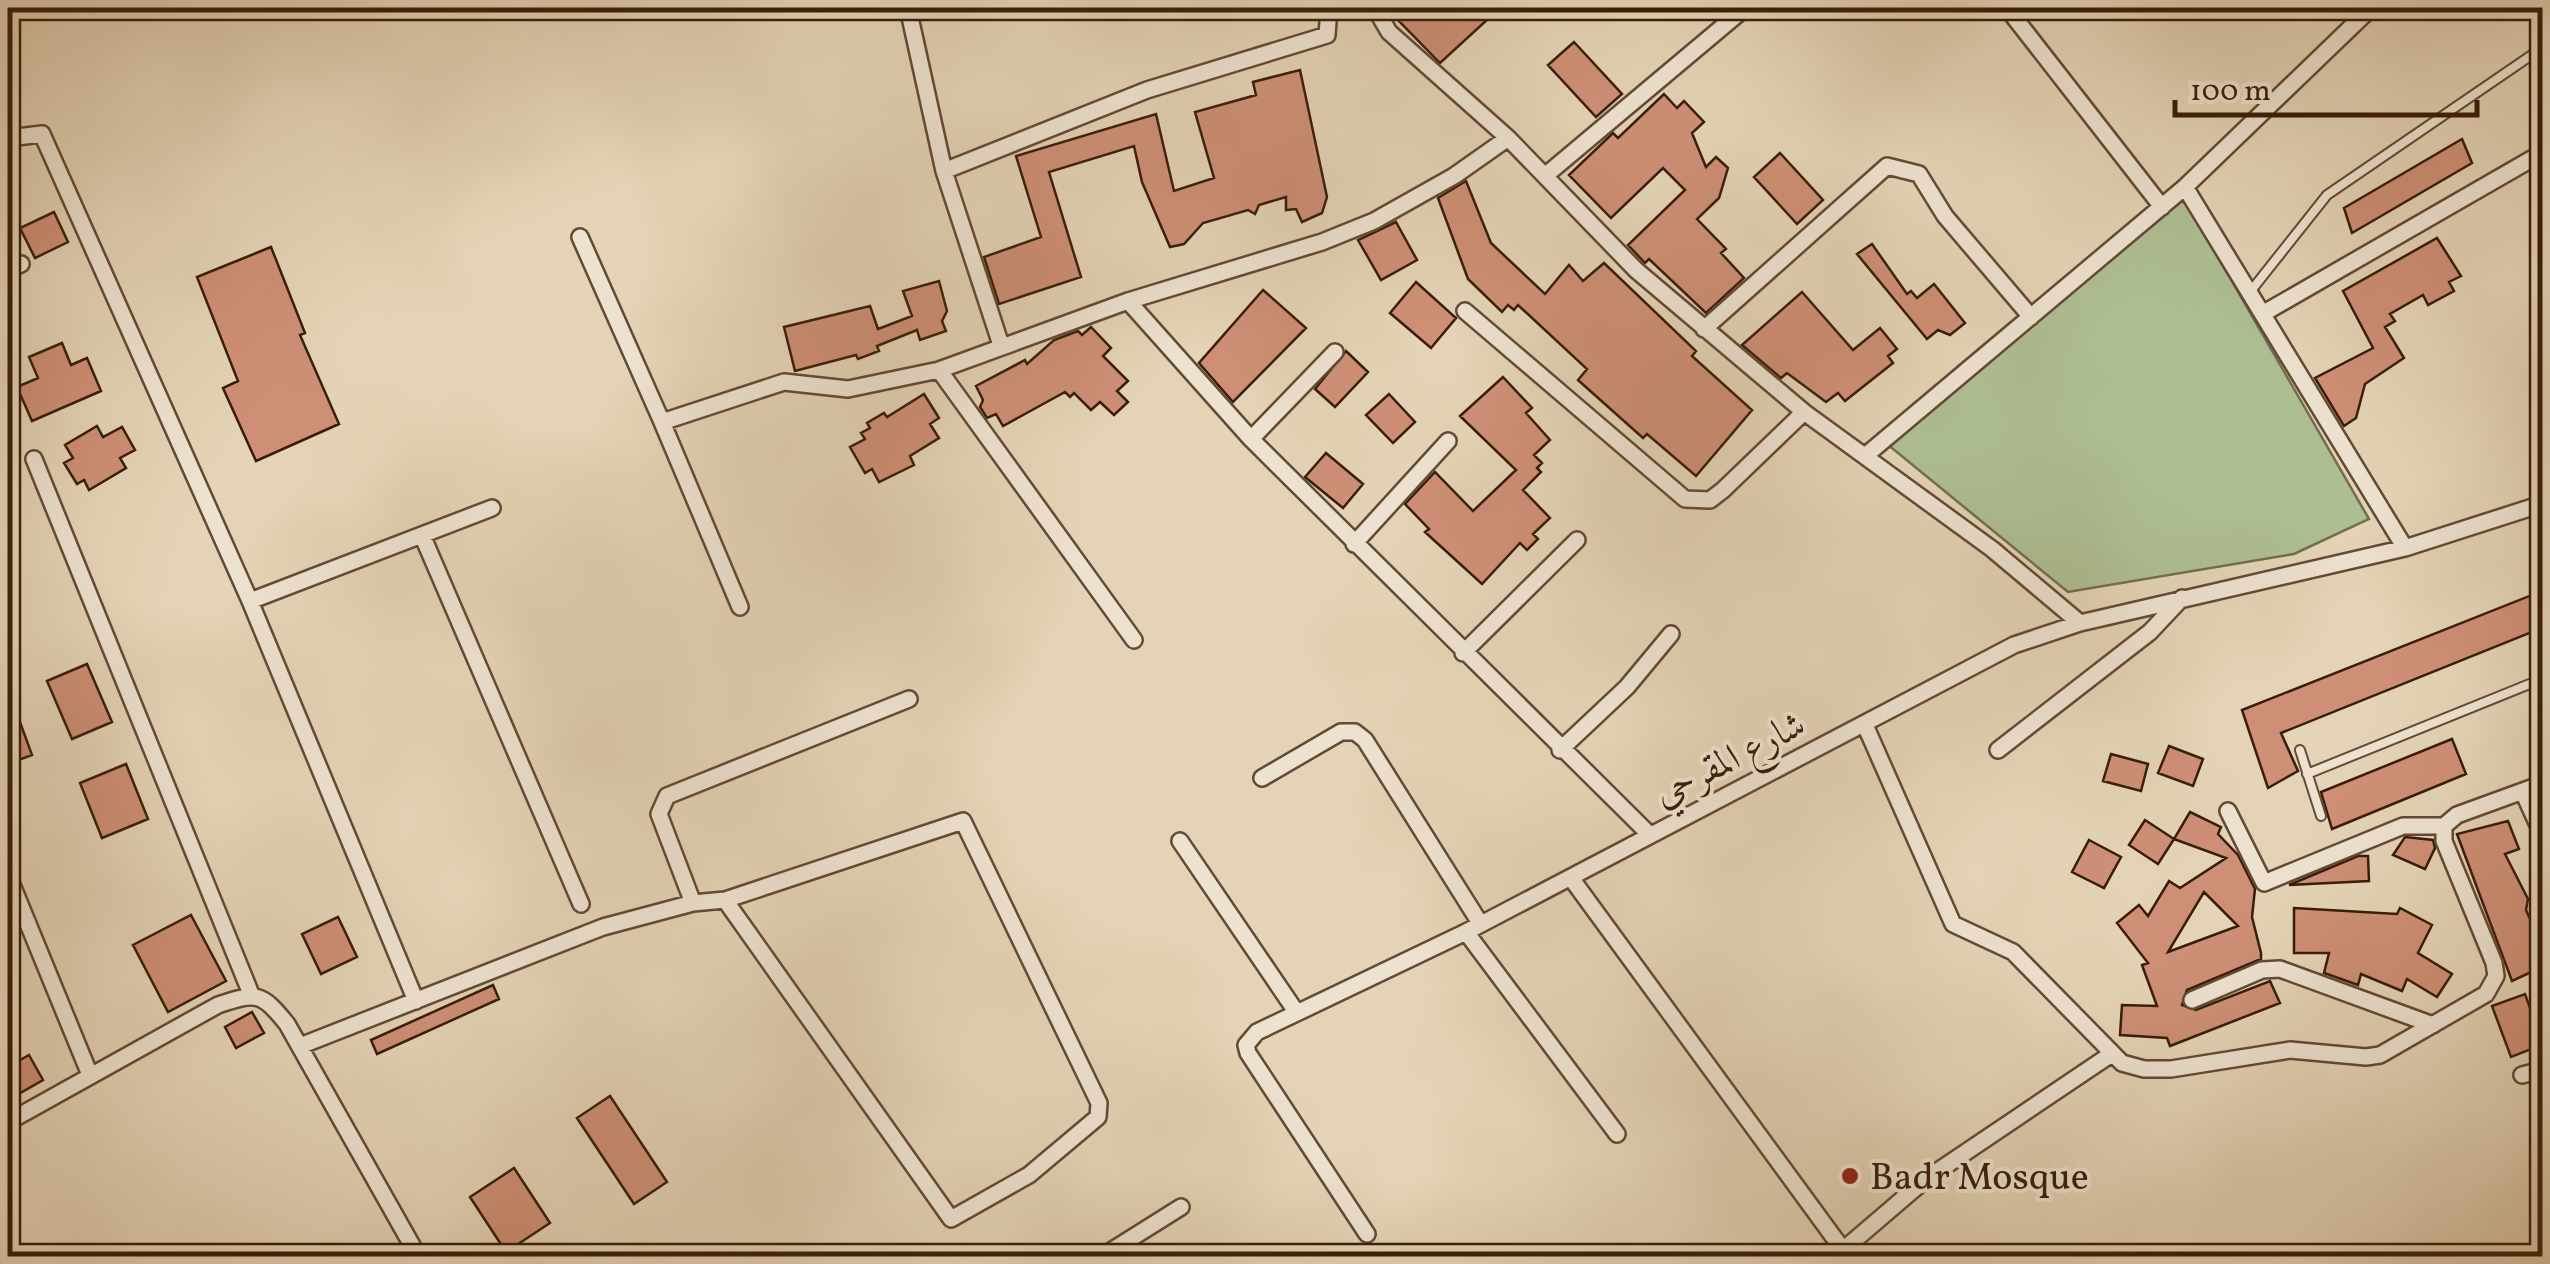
<svg xmlns="http://www.w3.org/2000/svg" width="2550" height="1264" font-family="Vollkorn,Amiri,serif">
	<style>
		.green { fill: #aebe93; stroke: #736e4e; stroke-width: 2.5 }
		.building { fill: #ce8f76; stroke: #381d09; stroke-width: 2.5; fill-rule: evenodd }
		.lines { fill: none; stroke-linecap: round; stroke-linejoin: round }
		.service-casing { stroke: #634a34; stroke-width: 12 }
		.minor-casing { stroke: #634a34; stroke-width: 20 }
		.service { stroke: #ede2d0; stroke-width: 8 }
		.minor { stroke: #ede2d0; stroke-width: 15 }
		.poi-dot { fill: #8f2418; stroke: #ede2d0; stroke-width: 4 }
		.labels { text-anchor: middle; stroke-width: 8; stroke-linejoin: round; paint-order: stroke }
		.street-label { font-size: 38px; fill: #381d09; stroke: #ede2d0 }
		.poi-label { font-size: 38px; fill: #381d09; stroke: #ede2d0; text-anchor: start }
	</style>
	<rect width="100%" height="100%" fill="#e4d3b6"/>
	<filter id="stains"><feTurbulence type="fractalNoise" baseFrequency=".002" numOctaves="4"/><feColorMatrix values="0 0 0 0 .2 0 0 0 0 .09 0 0 0 0 .02 0 0 0 .5 -.17"/></filter>
	<radialGradient id="worn" r=".72"><stop offset=".6" stop-color="#630" stop-opacity="0"/><stop offset="1" stop-color="#630" stop-opacity=".3"/></radialGradient>
	<path class="green" d="M2184,198L2369,519L2294,554L2068,592L1887,444Z"/>
	<path class="building" d="M1414,8H1500L1440,63L1399,21Z
		M1574,42L1622,94L1596,117L1548,65Z
		M1300,70L1327,197L1322,213L1302,222L1296,209L1286,210V197L1259,205L1255,214L1248,210L1203,223L1184,244L1170,247L1142,182L1134,146L1049,172L1081,277L999,304L984,257L1041,237L1016,156L1156,114L1174,191L1214,178L1195,112L1256,95L1253,82Z
		M1664,94L1677,108L1684,101L1704,122L1692,133L1706,167L1716,157L1728,168L1719,198L1697,219L1726,249L1721,253L1744,278L1706,313L1649,259L1645,263L1628,245L1685,190L1663,168L1611,218L1569,175L1613,133L1618,138Z
		M2462,139L2472,163L2352,233L2344,208Z
		M1780,153L1823,200L1797,224L1754,177Z
		M1466,181L1491,243L1545,294L1569,265L1583,281L1604,263L1696,351L1692,356L1752,410L1696,476L1647,434L1643,438L1578,380L1587,369L1518,305L1514,310L1508,305L1502,312L1468,279L1438,198Z
		M54,212L68,242L35,258L20,228Z
		M1396,222L1417,260L1381,280L1358,240Z
		M2437,238L2461,276L2449,282L2454,291L2428,305L2423,295L2390,314L2395,321L2385,327L2404,358L2365,384L2356,418L2344,426L2315,378L2373,348L2343,291Z
		M1872,244L1907,294L1911,291L1917,298L1934,284L1965,323L1950,335L1938,330L1927,339L1857,254Z
		M271,247L305,333L300,335L339,424L256,461L223,388L238,381L197,277Z
		M939,281L947,311L942,321L946,331L920,340L917,330L877,346L879,351L858,359L856,355L795,371L784,327L870,306L878,329L912,316L903,291Z
		M1416,282L1456,318L1431,348L1390,313Z
		M1263,290L1306,328L1233,402L1199,363Z
		M1802,292L1853,350L1880,328L1897,349L1888,356L1893,363L1845,401L1838,393L1826,402L1787,373L1781,378L1742,345Z
		M1091,327L1111,348L1103,356L1128,381L1117,391L1128,402L1114,415L1100,402L1091,410L1074,393L1070,397L1065,392L1003,426L996,414L987,418L980,407L983,400L976,386L1025,360L1027,364L1054,340L1078,331L1082,335Z
		M62,343L71,365L87,358L101,391L32,421L17,387L38,378L29,357Z
		M1346,351L1368,372L1335,407L1315,389Z
		M1503,377L1532,408L1526,413L1550,440L1534,455L1542,463L1537,468L1541,472L1523,490L1550,518L1533,534L1538,539L1527,550L1520,543L1482,584L1425,532L1429,529L1405,504L1435,472L1473,511L1516,470L1460,416Z
		M924,394L939,418L930,424L939,438L910,456L914,465L879,482L872,469L865,473L850,447L865,439L861,433L870,428L867,423L884,413L887,417Z
		M1389,394L1415,422L1393,443L1366,415Z
		M97,426L103,437L122,427L135,450L120,458L126,468L89,490L84,480L77,484L64,463L73,458L65,445Z
		M1326,453L1363,484L1343,508L1305,477Z
		M2542,591V628L2281,733L2298,771L2268,788L2242,710Z
		M87,664L112,722L72,739L47,681Z
		M9,692L32,755L8,764V693Z
		M2452,739L2466,774L2332,829L2321,792Z
		M2169,746L2203,759L2193,786L2158,773Z
		M2111,754L2148,764L2141,791L2103,781Z
		M126,764L148,819L102,838L80,783Z
		M2190,812L2221,827L2218,834L2238,855L2255,889L2252,917L2261,953V959L2187,990L2182,1005L2196,1010L2270,981L2280,1003L2170,1046L2167,1038L2120,1035L2122,1005L2157,1006L2142,965L2148,963L2117,923L2139,905L2148,916L2169,881L2180,888L2226,858L2174,839ZM2204,892L2238,926L2168,952Z
		M2145,820L2174,839L2158,864L2129,845Z
		M2508,821L2519,849L2505,854L2528,899L2526,910L2542,945V967L2512,981L2457,834Z
		M2405,837L2433,840L2435,848L2425,869L2393,855Z
		M2089,840L2121,857L2104,888L2072,872Z
		M2358,856H2368L2369,881L2289,885Z
		M2294,908L2397,914L2400,908L2432,925L2418,953L2452,974L2437,997L2407,979L2402,991L2361,974L2358,985L2324,973L2329,953H2294Z
		M191,915L226,981L168,1012L133,945Z
		M338,917L357,957L321,974L302,934Z
		M493,985L499,999L377,1054L371,1040Z
		M2525,994L2530,1008L2542,1004V1045L2511,1057L2492,1006Z
		M252,1012L264,1033L236,1048L225,1027Z
		M29,1055L43,1080L8,1100V1067Z
		M610,1096L667,1182L634,1204L577,1118Z
		M514,1168L550,1223L506,1252L470,1197Z"/>
	<g class="lines">
		<defs>
			<path id="service" d="M2250,292L2327,195L2542,48
				M2300,750L2321,816
				M2307,774L2542,679"/>
			<path id="minor" d="M908,8L944,171L1001,345
				M1375,8L1389,32L1508,138L1636,270L1804,412L1992,549L2080,623
				M2007,8L2162,207
				M8,138L42,134L250,601L416,1001
				M944,171L1147,90L1327,35L1329,8
				M1546,175L1745,8
				M2185,187L2405,548
				M580,237L662,422L784,382L848,389L939,370L1128,301L1322,242L1374,221L1454,176L1508,138
				M8,270L21,264
				M1128,301L1251,439L1650,835
				M1465,311L1685,499L1710,500L1723,490L1804,412
				M2264,313L2542,153
				M1704,329L1887,166L1919,174L1945,216L2031,317
				M939,370L1134,640
				M8,395L9,398
				M662,422L740,607
				M1251,439L1335,352
				M1865,456L2185,187L2371,8
				M34,459L251,994
				M422,535L581,904
				M1354,544L1448,441
				M250,601L492,508
				M1463,653L1577,540
				M1865,725L1953,924L2013,952L2122,1063L2144,1069H2171L2290,1050L2366,1057L2380,1055L2486,994L2496,976L2494,963L2444,841V826L2457,815L2542,784
				M1560,750L1627,687L1671,634
				M1998,750L2150,632L2182,598
				M1262,778L1341,732H1355L1365,740L1480,923
				M2523,792L2542,834
				M2228,811L2264,883L2403,826H2444
				M1180,841L1297,1013
				M8,875L90,1075
				M1571,878L1843,1250
				M693,903L659,814L667,796L909,699
				M1466,932L1617,1134
				M2192,1000L2262,970L2280,969L2433,1025
				M300,1046L603,927L693,903L725,900L963,821L1099,1103L1098,1117L1029,1175L951,1219L725,900
				M2522,1075L2542,1070
				M8,1122L218,1005C257,992 261,992 287,1024L418,1256
				M1367,1234L1248,1053L1246,1045L1257,1032L1466,932L2014,645L2080,623L2405,548L2542,504
				M1103,1256L1181,1207
				M1836,1256L1926,1179L2110,1055"/>
		</defs>
		<use href="#service" class="service-casing"/>
		<use href="#minor" class="minor-casing"/>
		<use href="#service" class="service"/>
		<use href="#minor" class="minor"/>
	</g>
	<circle class="poi-dot" cx="1850" cy="1176" r="10"/>
	<g class="labels">
		<g class="street-label">
			<text transform="translate(1729 758) rotate(-27)" y="13">شارع المقرحي</text>
		</g>
		<g class="poi-label">
			<text x="1870" y="1189">Badr Mosque</text>
		</g>
	</g>
	<rect width="2550" height="1264" fill="none" stroke="#e4d3b6" stroke-width="40"/>
	<rect x="10" y="10" width="2530" height="1244" fill="none" stroke="#381d09" stroke-width="5"/>
	<rect x="20" y="20" width="2510" height="1224" fill="none" stroke="#381d09" stroke-width="2.5"/>
	<path d="M2175 100v15h302v-15" fill="none" stroke="#381d09" stroke-width="5"/>
	<text x="2190" y="100" font-size="30" fill="#381d09" stroke="#ede2d0" stroke-width="8" paint-order="stroke">100 m</text>
	<rect width="100%" height="100%" filter="url(#stains)"/>
	<rect width="100%" height="100%" fill="url(#worn)"/>
</svg>
